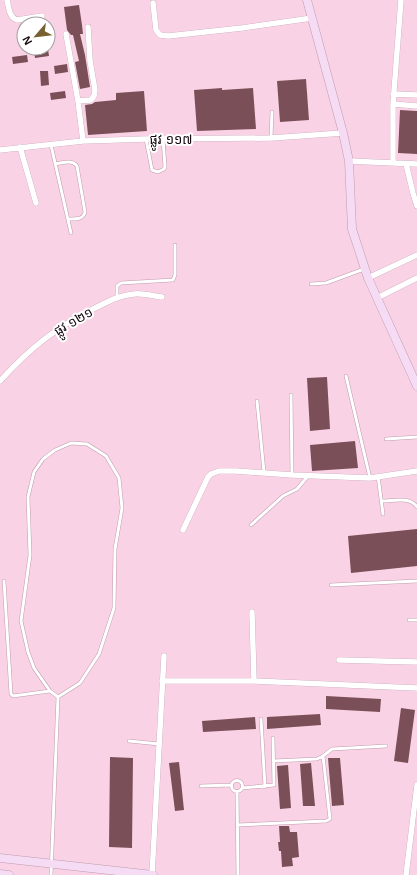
<svg xmlns="http://www.w3.org/2000/svg" width="417" height="875" font-family="Helvetica,'Noto Sans Khmer',sans-serif">
	<style>
		.building { fill: #7b4f57 }
		.lines { fill: none; stroke-linecap: round; stroke-linejoin: round }
		.lane-casing { stroke: #bf9cad; stroke-width: 4 }
		.street-casing { stroke: #bf9cad; stroke-width: 6 }
		.secondary-casing { stroke: #bf9cad; stroke-width: 9 }
		.lane { stroke: #fff; stroke-width: 3 }
		.street { stroke: #fff; stroke-width: 5.5 }
		.secondary { stroke: #f6dbf4; stroke-width: 8 }
		.labels { text-anchor: middle; stroke-width: 4; stroke-linejoin: round; paint-order: stroke }
		.street-label { font-size: 13px; fill: #14080e; stroke: #fff }
	</style>
	<rect width="100%" height="100%" fill="#f9d3e5"/>
	<path class="building" d="M79,5L82,25L83,34H80L85,55L90,87L80,89L75,62L79,61L73,35H71L67,30L64,7Z
		M48,49L49,56L35,58L34,51Z
		M27,55L28,62L13,64L12,57Z
		M67,64L68,72L55,74L54,66Z
		M40,71H48L49,85L41,86Z
		M306,79L309,120L280,122L277,81Z
		M222,88V90L253,88L256,129L197,131L194,90Z
		M65,91L66,98L51,100L50,93Z
		M144,91L147,131L88,135L85,105L92,104L95,102L116,100V93Z
		M400,110L417,111V154L398,153Z
		M327,377L330,429L310,431L307,378Z
		M355,441L358,468L312,471L310,445Z
		M417,529V566L351,573L348,536Z
		M326,696L381,699L380,712L326,709Z
		M401,708L415,710L408,763L394,761Z
		M320,714L321,725L267,729V717Z
		M255,717L256,729L203,732L202,721Z
		M110,757L133,758L132,848L109,847Z
		M328,758H340L344,805L332,806Z
		M179,762L184,810L175,811L169,763Z
		M311,763L315,806H303L300,764Z
		M288,765L291,808L280,809L277,766Z
		M279,826H289L290,832H297L299,857L292,858L293,866L282,867L281,851H279L278,842H280Z"/>
	<g class="lines">
		<defs>
			<path id="lane" d="M271,138L272,112
				M146,139L152,170L158,172L164,169L165,167L163,139
				M51,145L71,233
				M55,164C63,163 72,159 77,166L85,212C83,220 75,219 68,219
				M311,284L326,283L364,269
				M117,297V286L121,283L173,280L175,275V245
				M346,376L370,478
				M291,395L292,475
				M257,401L264,472
				M386,439L417,437
				M71,443L87,444L106,456L119,478L122,508L115,549L114,608L99,654L80,683L58,697L50,691L34,668L28,652L21,621L30,555L28,497L34,472L43,459L55,450Z
				M378,476L383,514
				M382,501C393,501 410,496 417,507
				M251,525L283,496L297,489L308,476
				M4,581L11,694L13,696L50,691
				M331,585L417,581
				M409,620H417
				M261,719L265,787
				M129,741L159,744
				M273,761L317,759L323,756L332,749L386,746
				M231.5 786a5.5 5.5 0 1 1 11 0a5.5 5.5 0 1 1-11 0Z
				M201,786L231,785
				M242,788L274,785L273,738
				M237,792L238,875
				M237,825L326,821L330,819L323,756
				M51,875L58,697"/>
			<path id="street" d="M7,0C9,8 9,17 17,20L42,16
				M153,3L156,30L160,35L168,36L242,28L312,18
				M66,34L78,101L83,141
				M393,94L417,95
				M78,101L91,100L94,96L95,90L90,61L88,27
				M393,104L417,106
				M20,147L36,203
				M0,150L83,141L146,139L271,138L343,133
				M349,161L417,164
				M393,163V104L401,0
				M406,164L413,193L417,206
				M368,278L417,255
				M377,298L417,278
				M0,381C30,348 56,327 97,307C109,301 120,295 134,294C143,293 153,296 162,297
				M183,530L208,477L211,474L219,471H236L292,475L370,478L417,471
				M252,612L254,681
				M339,660L417,662
				M162,681H254L417,688
				M152,875L164,656
				M406,875L417,785"/>
			<path id="secondary" d="M307,0L343,133L349,161L352,229L368,278L417,386
				M0,858L153,875
				M0,874L9,875"/>
		</defs>
		<use href="#lane" class="lane-casing"/>
		<use href="#street" class="street-casing"/>
		<use href="#secondary" class="secondary-casing"/>
		<use href="#lane" class="lane"/>
		<use href="#street" class="street"/>
		<use href="#secondary" class="secondary"/>
	</g>
	<g class="labels">
		<g class="street-label">
			<text x="171" y="144">ផ្លូវ ១១៧</text>
			<text transform="translate(73 321) rotate(-30)" y="5">ផ្លូវ ១២១</text>
		</g>
	</g>
	<g transform="translate(36 36) rotate(242)"><circle r="19" fill="#ffffff" stroke="#a19c9f"/>
	<path d="M0-3L7 15L0 10L-7 15Z" fill="#786131"/>
	<text y="-6" font-size="11" font-weight="bold" text-anchor="middle" fill="#14080e">N</text>
	</g>
</svg>
